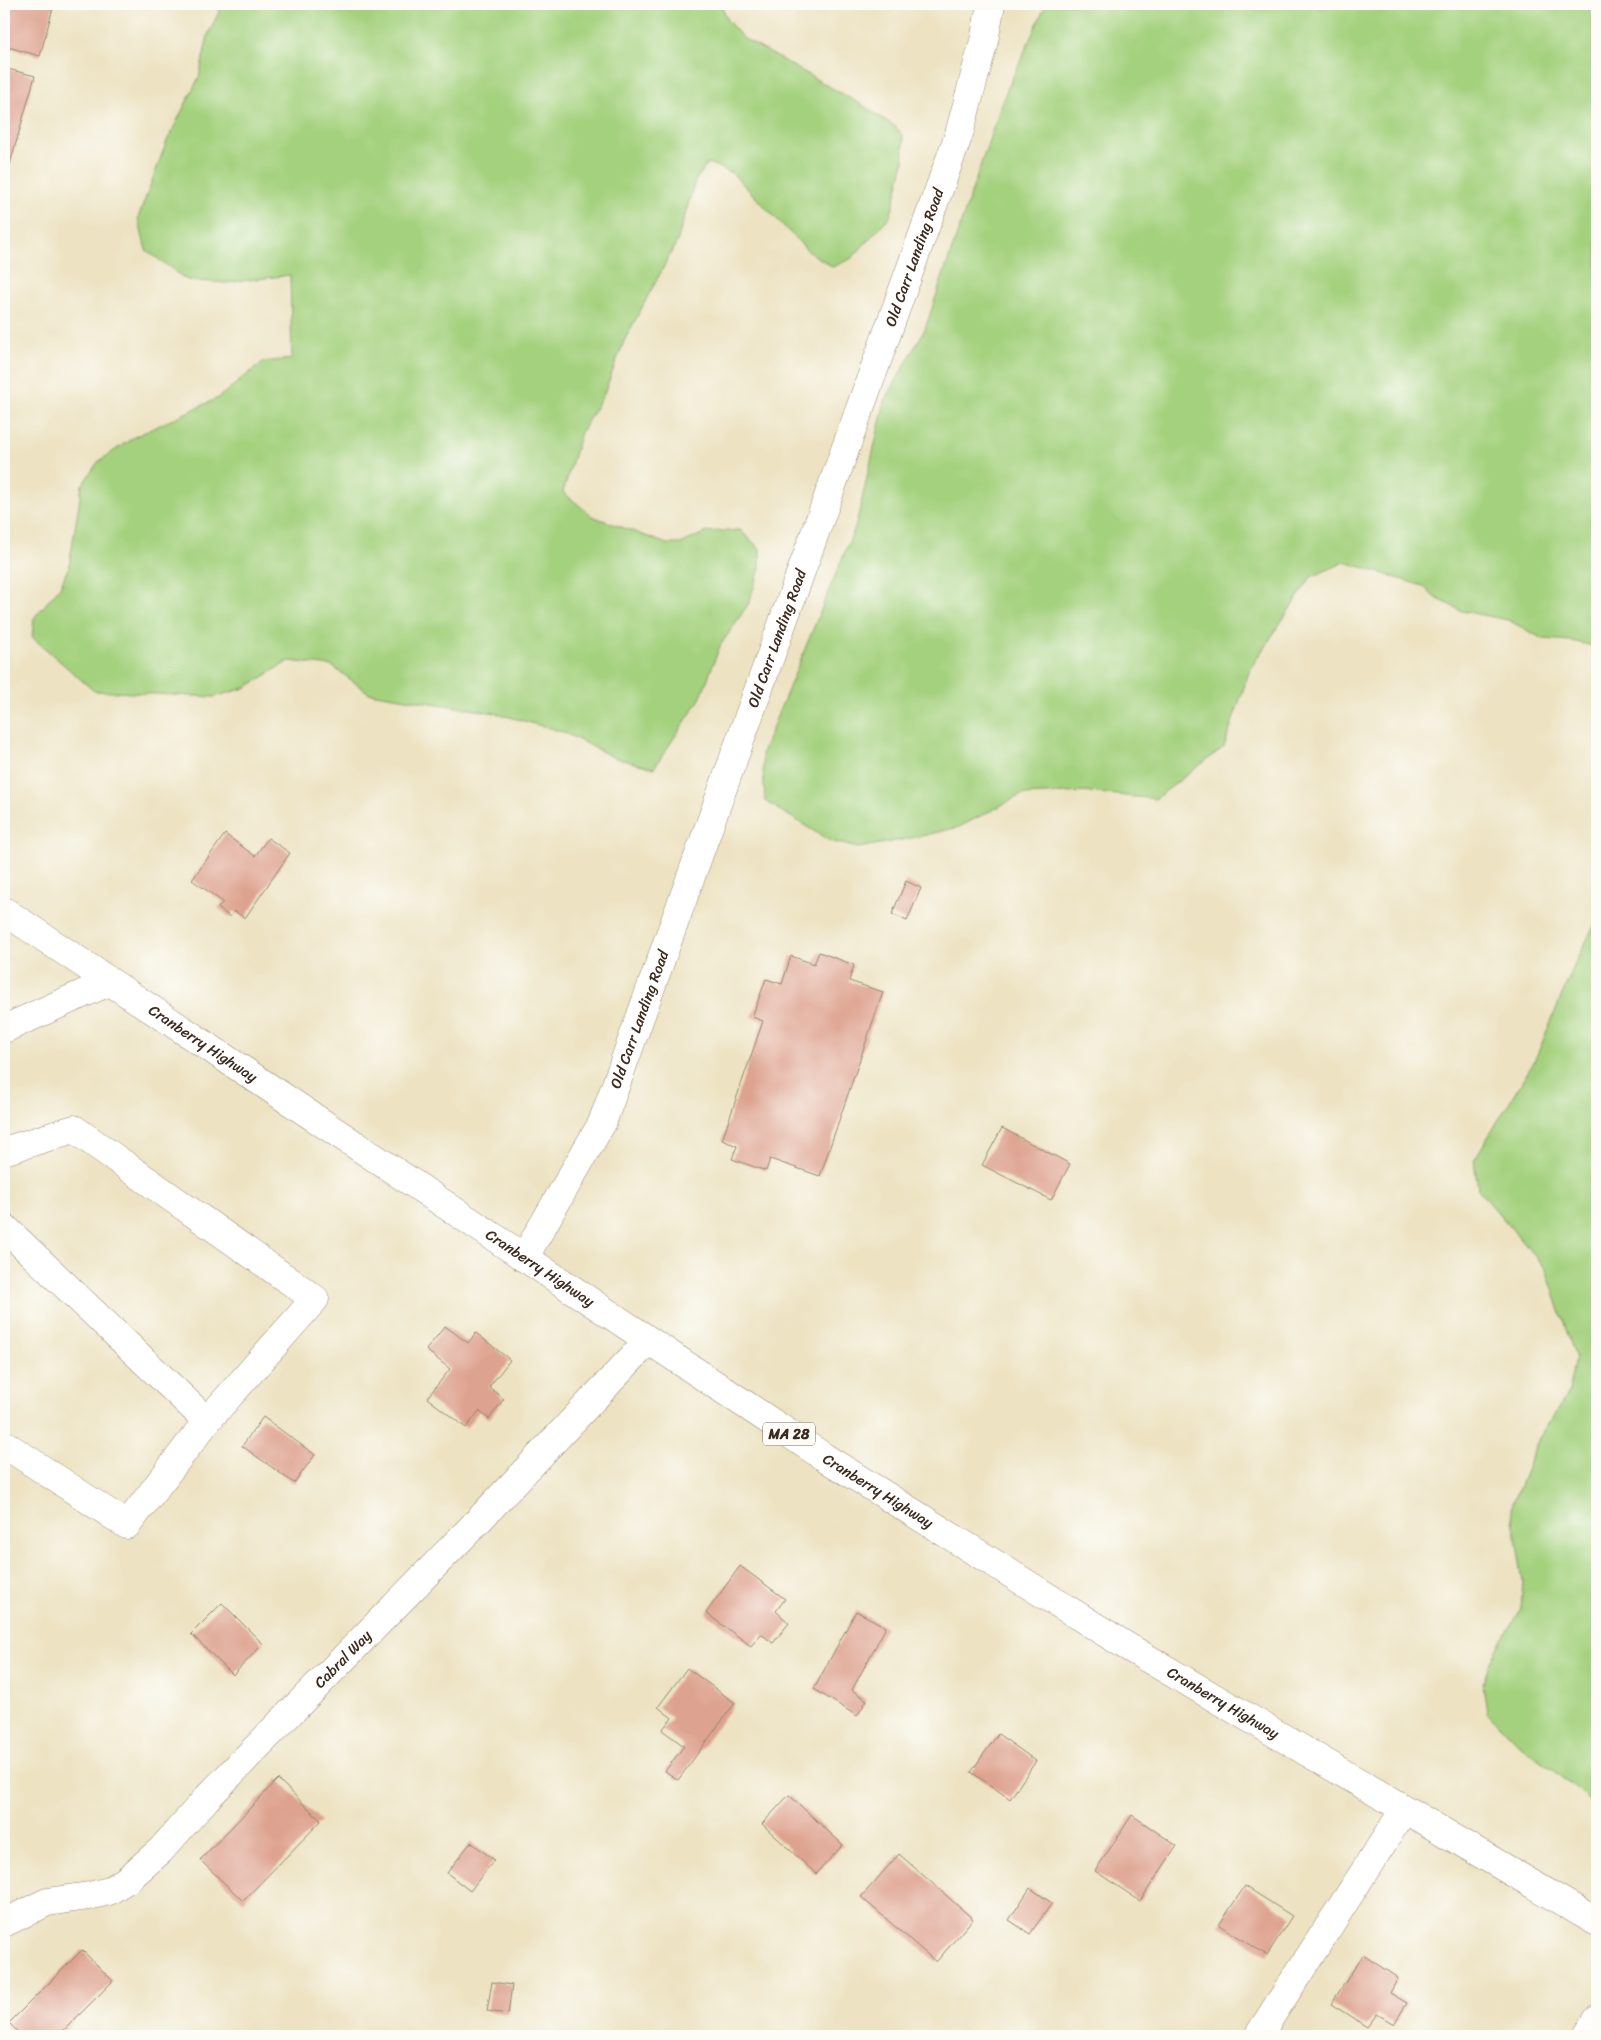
<svg xmlns="http://www.w3.org/2000/svg" width="1601" height="2040" font-family="Sriracha,sans-serif">
	<style>
		.green { fill: #a4d17e; stroke: #707e4e }
		.building { fill: #dea390 }
		.lines { fill: none; stroke-linecap: round; stroke-linejoin: round }
		.minor-casing { stroke: #948670; stroke-width: 29 }
		.major-casing { stroke: #948670; stroke-width: 29 }
		.minor { stroke: #fff; stroke-width: 28 }
		.major { stroke: #fff; stroke-width: 28 }
		.labels { text-anchor: middle; stroke-width: 4.5; stroke-linejoin: round; paint-order: stroke }
		.shield { fill: #fdfcf7; stroke: #75695f; stroke-width: 1 }
		.shield-label { font-size: 14px; font-weight: bold; fill: #3b2a1e }
		.street-label { font-size: 15px; fill: #3b2a1e; stroke: #fdfcf7 }
	</style>
	<rect width="100%" height="100%" fill="#fdfcf7"/>
	<filter id="ink" filterUnits="userSpaceOnUse"><feTurbulence type="fractalNoise" baseFrequency=".02" numOctaves="2"/><feDisplacementMap in="SourceGraphic" scale="10" xChannelSelector="R" yChannelSelector="G"/><feConvolveMatrix kernelMatrix="1 2 1 2 8 2 1 2 1" color-interpolation-filters="sRGB"/></filter>
	<filter id="wash" filterUnits="userSpaceOnUse"><feTurbulence type="fractalNoise" baseFrequency=".0096" numOctaves="4" result="noise"/><feDisplacementMap in="SourceGraphic" scale="20" xChannelSelector="R" yChannelSelector="G"/><feGaussianBlur stdDeviation="1.12" result="paint"/><feColorMatrix in="noise" values="0 0 0 0 0 0 0 0 0 0 0 0 0 0 0 0 0 1.4 0 .05"/><feComposite in="paint" operator="in"/></filter>
	<g filter="url(#wash)">
		<rect width="100%" height="100%" fill="#ede3c3"/>
		<path class="green" d="M223,4H721L727,20L743,38L862,105L897,128L903,137L904,162L891,215L852,258L833,267L809,252L732,173L708,163L695,181L677,242L624,341L604,394L581,432L563,492L592,516L667,544H680L707,532L740,530L760,549V568L749,603L720,646L700,699L654,768L615,758L563,732L495,713L369,693L332,666L289,661L245,688L214,697L94,691L32,637L34,618L60,587L69,566L82,485L98,462L134,437L218,398L263,362L292,359L290,275L225,283L187,280L146,250L138,218L167,141L199,77L208,35Z
			M1046,4H1312L1323,9L1333,4H1597V647L1572,641L1543,639L1508,620L1462,611L1434,597L1423,586L1345,562L1311,577L1250,669L1224,747L1155,799L1089,792L1021,795L959,827L917,837L858,848L830,841L765,801L762,753L856,525L885,401L925,329L1003,99Z
			M1597,920V1807L1556,1772L1516,1742L1487,1712L1483,1684L1489,1664L1521,1608L1523,1581L1511,1508L1539,1438L1569,1392L1575,1356L1546,1269L1478,1189L1474,1160L1534,1062L1577,959Z"/>
		<g id="blocks">
			<path class="building" d="M4,4H54L40,56L4,46Z
				M4,68L35,76L4,185Z
				M225,834L255,856L268,838L290,853L245,918L234,911L230,917L218,908L223,902L192,880Z
				M906,881L921,888L907,921L892,914Z
				M819,952L854,965L849,981L883,992L820,1176L770,1159L766,1171L732,1159L737,1146L722,1140L763,1021L752,1017L766,979L782,984L791,956L814,964Z
				M1002,1128L1070,1164L1051,1200L982,1165Z
				M445,1326L468,1343L476,1333L510,1360L489,1387L504,1399L489,1419L479,1411L466,1428L427,1398L450,1369L426,1350Z
				M263,1417L315,1455L294,1483L242,1446Z
				M740,1566L785,1599L776,1611L789,1623L773,1643L761,1634L751,1646L706,1613Z
				M222,1603L263,1644L233,1675L191,1634Z
				M856,1611L886,1627L852,1690L867,1700L857,1716L814,1689Z
				M687,1668L735,1703L678,1780L665,1771L684,1746L662,1730L672,1718L658,1707Z
				M998,1734L1036,1761L1010,1799L971,1772Z
				M278,1779L321,1821L243,1901L200,1860Z
				M789,1795L843,1845L816,1874L762,1824Z
				M1132,1815L1177,1846L1140,1901L1095,1871Z
				M471,1842L494,1860L470,1891L447,1873Z
				M899,1854L973,1919L936,1962L861,1897Z
				M1245,1886L1292,1916L1267,1955L1219,1925Z
				M1030,1888L1052,1903L1030,1934L1009,1920Z
				M82,1950L113,1981L58,2036H22L9,2023Z
				M1363,1955L1398,1978L1390,1993L1407,2003L1394,2024L1377,2014L1367,2027L1331,2004Z
				M492,1982L512,1985L508,2014L487,2011Z"/>
		</g>
	</g>
	<g filter="url(#ink)">
		<use href="#blocks" fill-opacity="0" stroke="#948670" stroke-width="1"/>
		<g class="lines">
			<defs>
				<g id="minor">
					<path d="M4,1029L109,982"/>
					<path d="M4,1151L74,1129L315,1299L207,1421"/>
					<path d="M4,1227L207,1421L127,1525L4,1444"/>
					<path id="s1" d="M524,1258L602,1123L959,134L984,41L991,4"/>
					<path id="s2" d="M4,1923L47,1902L89,1896L109,1891L128,1879L161,1850L207,1798L478,1521L648,1341"/>
					<path d="M1258,2036L1404,1810"/>
					<path d="M1587,2036L1597,2020"/>
				</g>
				<g id="major">
					<path id="s3" d="M4,911L824,1457L1128,1647L1597,1922"/>
				</g>
			</defs>
			<use href="#minor" class="minor-casing"/>
			<use href="#major" class="major-casing"/>
			<use href="#minor" class="minor"/>
			<use href="#major" class="major"/>
		</g>
	</g>
	<g class="labels">
		<rect class="shield" x="763" y="1422.5" width="52" height="23" rx="4"/>
		<g class="shield-label">
			<text x="789" y="1439">MA 28</text>
		</g>
		<g class="street-label">
			<text dy="5" stroke="none"><textPath href="#s1" startOffset="1076">Old Carr Landing Road</textPath></text>
			<text dy="5" stroke="none"><textPath href="#s1" startOffset="671">Old Carr Landing Road</textPath></text>
			<text dy="5" stroke="none"><textPath href="#s1" startOffset="266">Old Carr Landing Road</textPath></text>
			<text dy="5" stroke="none"><textPath href="#s3" startOffset="239">Cranberry Highway</textPath></text>
			<text dy="5" stroke="none"><textPath href="#s3" startOffset="644">Cranberry Highway</textPath></text>
			<text dy="5" stroke="none"><textPath href="#s3" startOffset="1049">Cranberry Highway</textPath></text>
			<text dy="5" stroke="none"><textPath href="#s2" startOffset="441">Cabral Way</textPath></text>
			<text dy="5" stroke="none"><textPath href="#s3" startOffset="1454">Cranberry Highway</textPath></text>
		</g>
	</g>
	<rect width="1601" height="2040" fill="none" stroke="#fdfcf7" stroke-width="20"/>
</svg>
